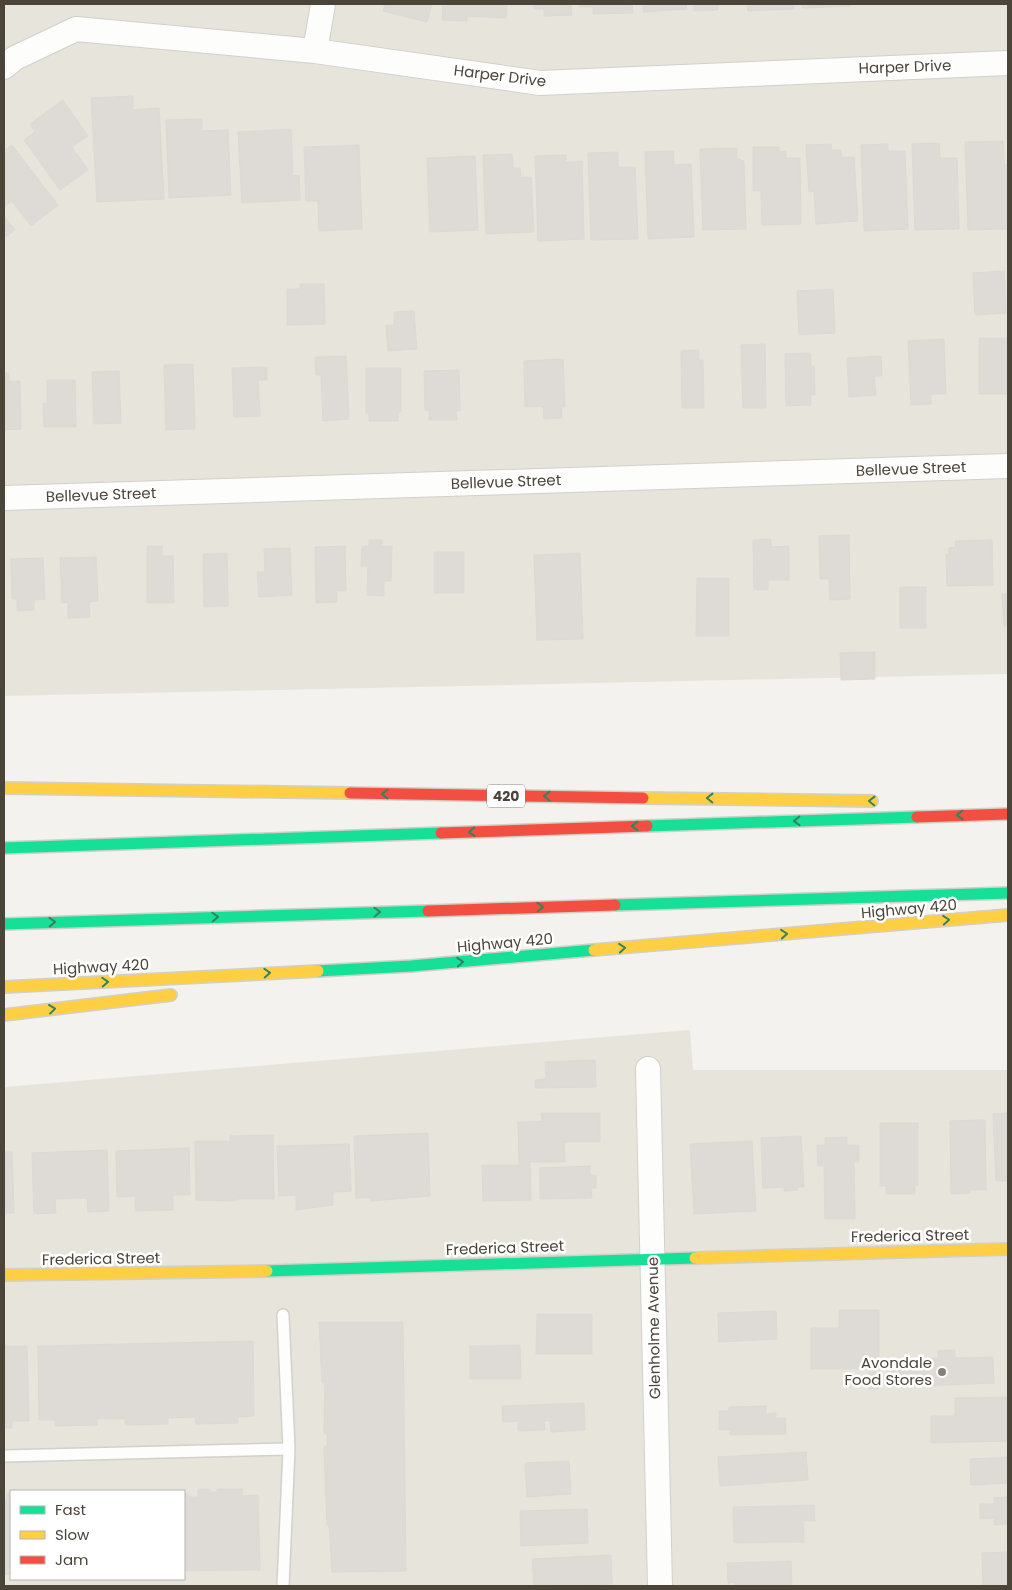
<svg xmlns="http://www.w3.org/2000/svg" width="1012" height="1590" font-family="Poppins,sans-serif">
	<style>
		.residential { fill: #e7e4dc; fill-rule: evenodd }
		.building { fill: #dedbd6; stroke: #dcd9d4 }
		.lines { fill: none; stroke-linecap: round; stroke-linejoin: round }
		.lane-casing { stroke: #d2d0cb; stroke-width: 14 }
		.street-casing { stroke: #d2d0cb; stroke-width: 26 }
		.fast-casing { stroke: #d3cfc5; stroke-width: 14 }
		.slow-casing { stroke: #d3cfc5; stroke-width: 14 }
		.jam-casing { stroke: #d3cfc5; stroke-width: 14 }
		.lane { stroke: #fdfdfc; stroke-width: 11 }
		.street { stroke: #fdfdfc; stroke-width: 24 }
		.fast { stroke: #16e098; stroke-width: 11 }
		.slow { stroke: #ffcf43; stroke-width: 11 }
		.jam { stroke: #f24e42; stroke-width: 11 }
		.oneway { stroke: #36825f }
		.poi-dot { fill: #868178; stroke: #fff; stroke-width: 2 }
		.labels { text-anchor: middle; stroke-width: 5; stroke-linejoin: round; paint-order: stroke }
		.shield { fill: #fff; stroke: #817c74; stroke-width: 1 }
		.shield-label { font-size: 14px; font-weight: bold; fill: #4b4439 }
		.street-label { font-size: 15px; fill: #4b4439; stroke: #fff }
		.poi-label { font-size: 15px; fill: #4b4439; stroke: #fff; text-anchor: end }
	</style>
	<rect width="100%" height="100%" fill="#f4f2ee"/>
	<path class="residential" d="M4,4H1008V674L4,696Z
		M690,1030L693,1070H1008V1586H4V1087ZM11,1491H184V1579H11Z"/>
	<path class="building" d="M385,4H432L427,22L383,11Z
		M443,4H507L506,18L467,16V21L442,20Z
		M534,4H571L572,15L544,16V9H534Z
		M579,4H632L633,13L593,14V7H579Z
		M643,4H686L687,9L643,12Z
		M694,4H718V10L694,11Z
		M747,4H793L794,9L748,11Z
		M802,4H851V6L803,8Z
		M133,96V110L159,108L164,199L97,202L91,98Z
		M63,100L88,136L72,147L88,170L60,190L24,140L35,132L30,124Z
		M202,119V131L228,130L231,195L169,198L166,120Z
		M291,129L293,176L299,175L300,200L242,203L238,132Z
		M1003,141L1004,165H1008V229L968,230L965,142Z
		M939,143L940,158H957L959,229L915,230L912,144Z
		M831,144L832,150H841L842,157H854L858,221L816,224L814,191L809,192L806,145Z
		M888,144V151H905L908,229L864,231L861,145Z
		M12,145L58,205L31,226L12,201L5,206L4,204V151Z
		M359,145L362,229L319,231L318,201H306L304,147Z
		M753,147H779V152L786,151V158H800L801,224L762,225L761,191H753Z
		M737,148V159L744,161L746,229L703,230L700,149Z
		M673,151L674,165L691,164L694,237L648,239L645,152Z
		M618,152V167H635L638,239L591,240L588,153Z
		M512,154L513,168H520L521,177H531L534,232L486,234L483,155Z
		M566,155V162L582,161L584,239L538,241L535,156Z
		M475,156L478,230L430,232L427,158Z
		M4,216L15,230L4,238Z
		M1004,271L1006,313L975,315L973,273Z
		M300,284H324L325,324L287,325V289H300Z
		M833,289L835,333L799,335L797,291Z
		M414,311L417,349L388,351L386,325H394V312Z
		M979,338H1008V394H979Z
		M944,339L946,394H931V404L911,405L908,341Z
		M765,344L766,408H743L741,345Z
		M699,350V360H703L704,408H682L681,351Z
		M810,353L811,366H814L815,395H811V405L786,406L785,354Z
		M346,356L349,419L323,421L321,375H316L315,357Z
		M881,356L882,376H874L876,395L849,397L847,358Z
		M563,359L565,407H561L562,418L544,419L543,406L525,407L524,361Z
		M193,364L195,429L166,430L164,365Z
		M267,367V380H258L260,416L234,417L232,368Z
		M366,368H401V412H398V421H369V413H366Z
		M459,370L460,411H456L457,420H429V410H425L424,371Z
		M119,371L121,423L94,424L92,372Z
		M4,373H9V381H20L21,429L4,430Z
		M47,380H75L76,427H44L43,403H47Z
		M849,535L850,599L830,600L829,579H820L819,536Z
		M771,539V547L789,546V580H768V590H754L753,540Z
		M369,540H382V546H392L391,581H384V596L367,595L368,566H361L362,546H369Z
		M992,540L993,585L947,586L946,555L949,554V548L956,547L955,541Z
		M147,546H162V556H173L174,603H147Z
		M345,546L346,591H337V602L316,603L315,547Z
		M290,548L292,595L259,597L257,572H265L264,549Z
		M434,552H464V593H434Z
		M227,553L228,606L204,607L203,554Z
		M580,553L583,639L537,640L534,555Z
		M96,557L98,601L89,602L90,617L68,618V602L62,603L60,558Z
		M43,558L45,599L34,600V610L17,611V599H12L11,559Z
		M697,578H729V636H696Z
		M900,587H926V628H900Z
		M1002,594H1008V626H1004Z
		M875,652V679L841,680L840,653Z
		M595,1060L596,1087L535,1088V1080L546,1079L545,1062Z
		M541,1113H600V1142H564L565,1162H530L531,1200L483,1201L482,1165H519L518,1122L542,1121Z
		M1008,1113V1181H996L993,1114Z
		M985,1120L986,1190H970V1193L951,1194L950,1121Z
		M880,1123H918V1185H915V1194H886V1186H880Z
		M428,1133L430,1196L371,1201V1198H356L354,1136Z
		M273,1135L274,1199H236V1201L196,1200L195,1141H230V1136Z
		M801,1136L804,1187H798V1190L784,1191V1187L763,1188L761,1138Z
		M847,1137V1145H859V1162H854L855,1219H825L824,1166H818L817,1145H825V1138Z
		M752,1141L756,1211L694,1214L690,1144Z
		M349,1144L351,1191L333,1192V1205L296,1210V1195L279,1196L277,1146Z
		M189,1148L190,1195H173V1210L135,1211V1196L117,1197L116,1151Z
		M107,1150L109,1211L88,1212L87,1198L55,1199L56,1213L34,1214L32,1153Z
		M4,1152H12L14,1213H4Z
		M590,1166V1175H596V1188H591L592,1198L540,1199V1168Z
		M839,1310H879V1389H869V1369H811V1328H839Z
		M776,1311L777,1339L719,1342L718,1313Z
		M537,1314H592V1354H536Z
		M319,1322H403L406,1571L332,1572L329,1525H327L324,1446H327V1434H324L325,1383H322Z
		M253,1341L254,1416L238,1417V1423L196,1424L195,1417L168,1418V1424L125,1425V1419H97V1425L55,1426V1420H39L38,1346Z
		M520,1345L521,1379H470V1346Z
		M4,1346H27L29,1421H12V1428H4Z
		M955,1350V1358L993,1357L994,1383L892,1387L891,1360L938,1358V1351Z
		M1008,1397V1441L931,1443V1416H955V1398Z
		M584,1403L585,1430L551,1432L550,1421H544L545,1430L518,1431V1421L503,1422L502,1406Z
		M766,1406V1414L776,1413V1418H785L786,1434L730,1435V1430H719V1411H729V1407Z
		M806,1452L808,1480L720,1486L718,1457Z
		M1008,1457V1483L971,1485L970,1459Z
		M569,1461L571,1494L527,1497L525,1463Z
		M198,1489H210V1492H217V1489H242V1496L258,1495L260,1570L184,1571V1494H188V1497H198Z
		M7,1493H11V1574L4,1575V1500H7Z
		M1008,1497V1524L994,1525V1518L980,1519V1504H994V1498Z
		M814,1505L815,1521H803L804,1542L734,1543L733,1507Z
		M587,1509L588,1543L521,1546L520,1511Z
		M1008,1552V1586H983L982,1553Z
		M611,1555L612,1584L534,1586L532,1559Z
		M791,1561L792,1586H735V1582L728,1583L727,1563Z"/>
	<g class="lines">
		<defs>
			<path id="lane" d="M283,1315L289,1449L283,1586
				M4,1456L289,1449"/>
			<path id="street" d="M315,51L323,4
				M4,67L15,58L76,29L315,51L540,83L1008,63
				M4,498L1008,466
				M648,1069L660,1586"/>
			<path id="fast" d="M647,826L917,817
				M4,848L441,833
				M615,905L1008,893
				M4,924L428,911
				M318,971L411,966L594,950
				M267,1271L695,1258"/>
			<path id="slow" d="M4,788L350,793
				M643,798L872,801
				M594,950L1008,915
				M4,987L318,971
				M4,1015L171,995
				M695,1258L1008,1249
				M4,1275L267,1271"/>
			<path id="jam" d="M350,793L643,798
				M917,817L1008,814
				M441,833L647,826
				M428,911L615,905"/>
		</defs>
		<use href="#lane" class="lane-casing"/>
		<use href="#street" class="street-casing"/>
		<use href="#fast" class="fast-casing"/>
		<use href="#slow" class="slow-casing"/>
		<use href="#jam" class="jam-casing"/>
		<use href="#lane" class="lane"/>
		<use href="#street" class="street"/>
		<use href="#fast" class="fast"/>
		<use href="#slow" class="slow"/>
		<use href="#jam" class="jam"/>
	</g>
	<defs><path id="oneway-chevron" d="M-2-3.5L2.5 0L-2 3.5" fill="none" stroke-width="1.6" stroke-linecap="round" stroke-linejoin="round" transform="scale(1.25)"/></defs>
	<g class="oneway">
		<use href="#oneway-chevron" transform="translate(385 794) rotate(-179)"/>
		<use href="#oneway-chevron" transform="translate(547 796) rotate(-179)"/>
		<use href="#oneway-chevron" transform="translate(710 798) rotate(-179)"/>
		<use href="#oneway-chevron" transform="translate(872 801) rotate(-179)"/>
		<use href="#oneway-chevron" transform="translate(960 815) rotate(178)"/>
		<use href="#oneway-chevron" transform="translate(797 821) rotate(178)"/>
		<use href="#oneway-chevron" transform="translate(635 826) rotate(178)"/>
		<use href="#oneway-chevron" transform="translate(472 832) rotate(178)"/>
		<use href="#oneway-chevron" transform="translate(540 907) rotate(-2)"/>
		<use href="#oneway-chevron" transform="translate(377 912) rotate(-2)"/>
		<use href="#oneway-chevron" transform="translate(215 917) rotate(-2)"/>
		<use href="#oneway-chevron" transform="translate(946 920) rotate(-5)"/>
		<use href="#oneway-chevron" transform="translate(52 922) rotate(-2)"/>
		<use href="#oneway-chevron" transform="translate(784 934) rotate(-5)"/>
		<use href="#oneway-chevron" transform="translate(622 948) rotate(-5)"/>
		<use href="#oneway-chevron" transform="translate(460 962) rotate(-5)"/>
		<use href="#oneway-chevron" transform="translate(267 973) rotate(-3)"/>
		<use href="#oneway-chevron" transform="translate(105 982) rotate(-3)"/>
		<use href="#oneway-chevron" transform="translate(52 1009) rotate(-7)"/>
	</g>
	<circle class="poi-dot" cx="942" cy="1372" r="5"/>
	<g class="labels">
		<rect class="shield" x="487" y="784.5" width="38" height="23" rx="4"/>
		<g class="shield-label">
			<text x="506" y="801">420</text>
		</g>
		<g class="street-label">
			<text transform="translate(905 67) rotate(-2)" y="5">Harper Drive</text>
			<text transform="translate(500 76) rotate(7)" y="5">Harper Drive</text>
			<text transform="translate(911 469) rotate(-2)" y="5">Bellevue Street</text>
			<text transform="translate(506 482) rotate(-2)" y="5">Bellevue Street</text>
			<text transform="translate(101 495) rotate(-2)" y="5">Bellevue Street</text>
			<text transform="translate(909 909) rotate(-5)" y="5">Highway 420</text>
			<text transform="translate(505 943) rotate(-5)" y="5">Highway 420</text>
			<text transform="translate(101 967) rotate(-3)" y="5">Highway 420</text>
			<text transform="translate(910 1236) rotate(-1)" y="5">Frederica Street</text>
			<text transform="translate(505 1248) rotate(-2)" y="5">Frederica Street</text>
			<text transform="translate(101 1259) rotate(-1)" y="5">Frederica Street</text>
			<text transform="translate(654 1328) rotate(-91)" y="5">Glenholme Avenue</text>
		</g>
		<g class="poi-label">
			<text x="932" y="1368">Avondale<tspan x="932" dy="17">Food Stores</tspan></text>
		</g>
	</g>
	<rect width="1012" height="1590" fill="none" stroke="#4b4439" stroke-width="10"/>
	<rect x="10" y="1490" width="175" height="90" fill="#ffffff" stroke="#b7b4b0"/>
	<rect x="20" y="1506" width="25" height="8" fill="#16e098" stroke="#b7b4b0"/>
	<text x="55" y="1515" font-size="15" fill="#4b4439">Fast</text>
	<rect x="20" y="1531" width="25" height="8" fill="#ffcf43" stroke="#b7b4b0"/>
	<text x="55" y="1540" font-size="15" fill="#4b4439">Slow</text>
	<rect x="20" y="1556" width="25" height="8" fill="#f24e42" stroke="#b7b4b0"/>
	<text x="55" y="1565" font-size="15" fill="#4b4439">Jam</text>
</svg>
